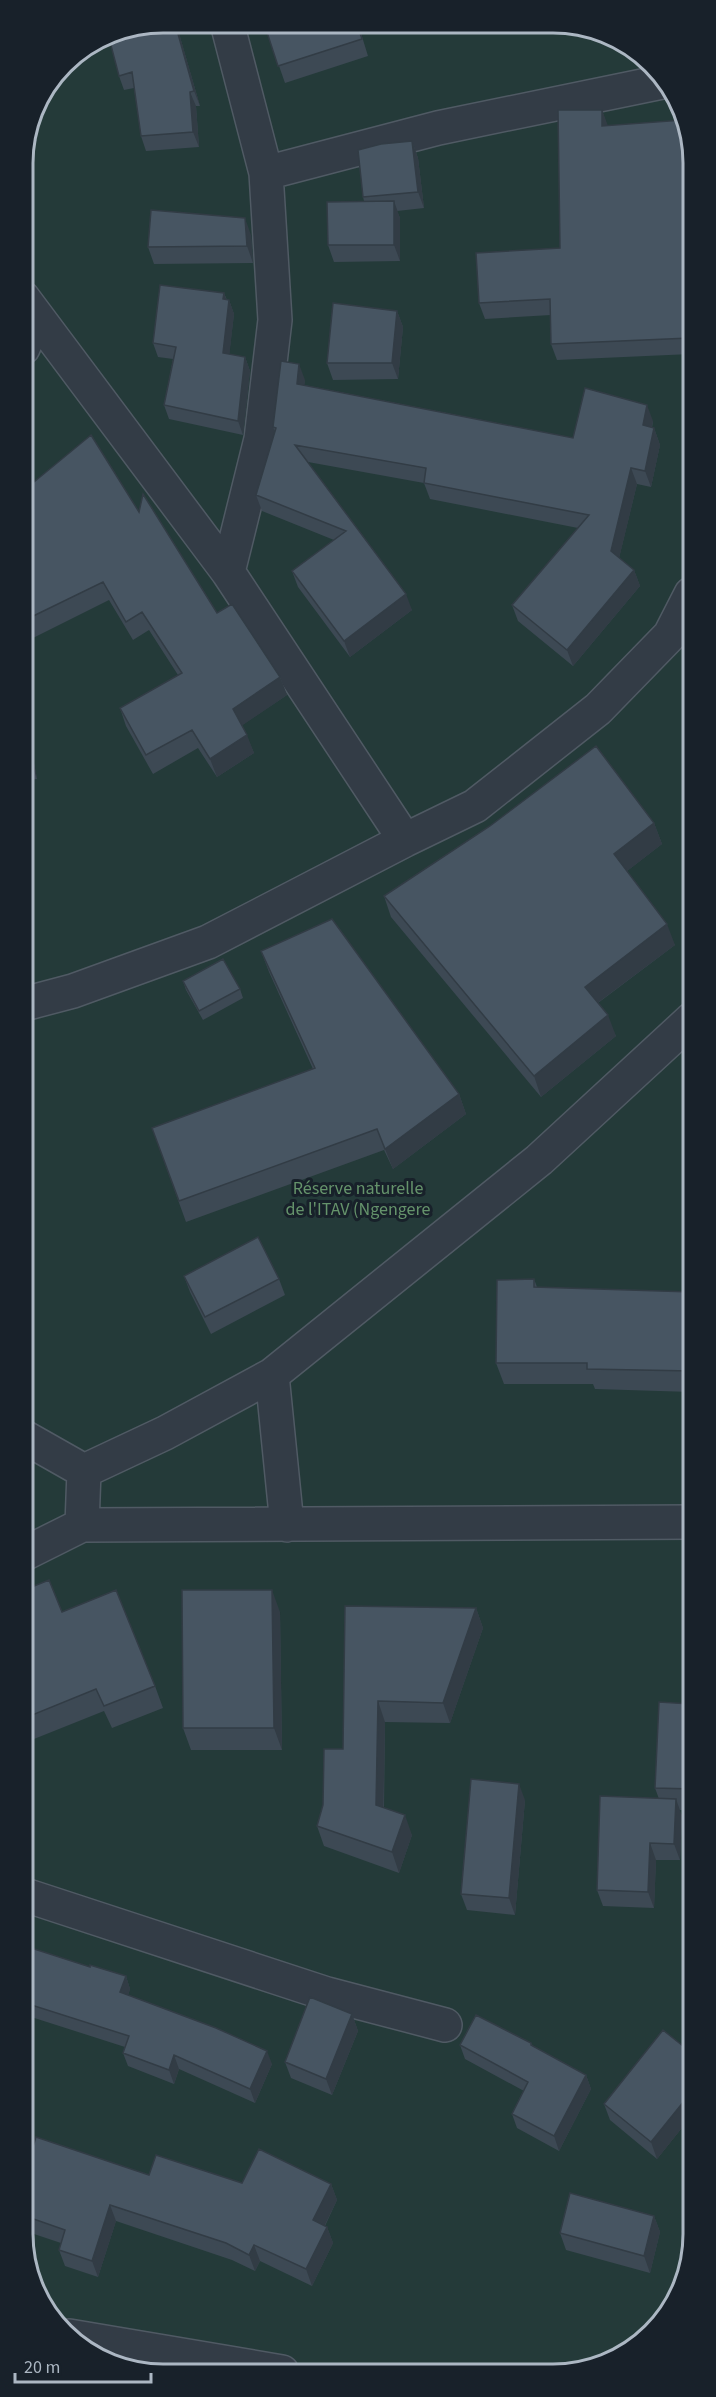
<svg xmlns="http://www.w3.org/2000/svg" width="716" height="2397" font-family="'Source Sans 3',sans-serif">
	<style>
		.green { fill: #243a39 }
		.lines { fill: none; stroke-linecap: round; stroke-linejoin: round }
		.street-casing { stroke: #505a64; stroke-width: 36 }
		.street { stroke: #333c46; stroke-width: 33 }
		.wall { fill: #3d4954 }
		.shaded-wall { fill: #323c45 }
		.building { fill: #475562; stroke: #323c45; stroke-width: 1.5 }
		.labels { text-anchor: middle; stroke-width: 6; stroke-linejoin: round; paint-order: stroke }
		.park-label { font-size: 18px; fill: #65936b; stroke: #18212a }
		.rim { fill: none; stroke: #acb7c3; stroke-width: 3 }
	</style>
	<rect width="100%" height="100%" fill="#1f2b35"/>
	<path class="green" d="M163,23L581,25L653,64L691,136L693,2243L683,2288L658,2327L580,2372H135L63,2333L25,2261L23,154L33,109L64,63L110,33Z"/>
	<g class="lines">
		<defs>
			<path id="street" d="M227,23L266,173L275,320L261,439L228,572
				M266,173L438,128L662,82
				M23,298L228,572L405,840
				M23,348L37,317
				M24,1004L73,991L208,942L405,840L475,806L598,709L670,635L691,594
				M272,1375L287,1525
				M24,1437L84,1471
				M84,1471L165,1433L272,1375L539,1160L692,1019
				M82,1525L84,1471
				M24,1554L82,1525L692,1522
				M25,1895L327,1994L445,2025
				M69,2336L282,2372"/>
		</defs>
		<use href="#street" class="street-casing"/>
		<use href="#street" class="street"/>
	</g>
	<path class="wall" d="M176,23L200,106H196L199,147L146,151L141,136L134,88L124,90L119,76Z
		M264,23L374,24L360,30L368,56L285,83Z
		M464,24L490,25L469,34Z
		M602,110L607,125L691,136V354L557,360L551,344V315L485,319L479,303L560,248Z
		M30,123L37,141L25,145Z
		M412,141L418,158L424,208L397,211L400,218V261L334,262L328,245L364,201L363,197Z
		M251,235L253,263L154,264L148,247Z
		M224,293L227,300H229L234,314L229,355L245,357L250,371L243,435L169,419L164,405L173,359L158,357L153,343Z
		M397,311L403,327L398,379L333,380L327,363Z
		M305,380L304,385L573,438L653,421L652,428H654L660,445L651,487L637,484L619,558L634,570L640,586L573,666L518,621L512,605L578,528L430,499L424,483L308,462L412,610L350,657L298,587L292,571L334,540L262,511L256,495L275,431L273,427Z
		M23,491L139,512L217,613L280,677L287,695L242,725L254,753L217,777L198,748L153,774L126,726L120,708L178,675L149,630L133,640L109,600L23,643Z
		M23,708L37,779L23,781Z
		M654,823L662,844L627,871L675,945L598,1003L616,1036L541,1097L391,917L384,896Z
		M261,951L459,1094L466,1114L393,1169L384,1150L186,1222L152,1128L313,1069L269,972Z
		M183,981L240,989L243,998L203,1020L186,990Z
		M184,1276L279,1279L285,1295L211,1334L190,1292Z
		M534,1279L537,1287L692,1292V1392L595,1389L593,1384H504L496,1363Z
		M24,1590L62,1612L155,1686L163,1708L112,1728L104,1711L29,1741L25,1731Z
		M345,1606L476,1608L483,1628L450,1723L385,1722L384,1808L412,1835L399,1873L324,1846L317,1826L343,1749Z
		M280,1612L282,1750H191L183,1728Z
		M693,1635V1811L679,1810L682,1816L680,1860H656L654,1908L603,1906L597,1890L659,1799L655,1788L690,1704Z
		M525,1800L515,1915L467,1910L461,1894Z
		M25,1946L90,1967L126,1976L130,1989L128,1995L272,2064L255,2103L179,2069L174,2084L128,2066L123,2053L125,2047L25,2015Z
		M352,2014L358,2031L332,2095L291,2078L285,2062Z
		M531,2043L533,2046L586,2075L591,2089L559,2151L517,2128L512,2114L524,2091L465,2059L460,2045Z
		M693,2054V2114L657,2159L610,2120L604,2104Z
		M25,2172L149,2175L242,2183L331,2184L337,2200L325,2226L327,2227L333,2243L312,2286L260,2261L255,2271L232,2260L116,2221L98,2277L65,2266L59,2250L61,2243L25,2231Z
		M654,2216L660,2232L650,2273L566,2250L560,2233Z"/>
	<path class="shaded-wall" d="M175,23H176L200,106L194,91Z
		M190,92L196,106L199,147L193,132Z
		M602,110L608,126H602Z
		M412,141L418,158L424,208L418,192Z
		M394,201L400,218V261L394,245Z
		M245,218L251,235L253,263L247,246Z
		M687,275L691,284V340L690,338Z
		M224,293L228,304L229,300L234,314L228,367L223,353Z
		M397,311L403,327L398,379L392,363Z
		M245,357L250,371L243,435L238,421Z
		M299,364L305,380L303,400L297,384Z
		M647,405L653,421L648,442L643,425Z
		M654,428L660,445L651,487L645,471Z
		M631,468L637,484L617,567L611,551Z
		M634,570L640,586L573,666L567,650Z
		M406,594L412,610L350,657L344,641Z
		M280,677L287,695L240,727L233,709Z
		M23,708L25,711L37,779L31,762L23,721Z
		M247,735L254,753L217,777L210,759Z
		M654,823L662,844L622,875L614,854Z
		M667,924L675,945L592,1007L585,987Z
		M608,1015L616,1036L541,1097L534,1076Z
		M459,1094L466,1114L393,1169L385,1149Z
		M24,1216L28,1226L24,1233Z
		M272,1590L280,1612L282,1750L274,1728Z
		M476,1608L483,1628L450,1723L443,1703Z
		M378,1701L385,1722L383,1825L376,1805Z
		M519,1784L525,1800L515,1915L509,1898Z
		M676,1799L682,1816L680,1860L674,1844Z
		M405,1815L412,1835L399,1873L392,1852Z
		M650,1843L656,1860L654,1908L648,1892Z
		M126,1976L130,1989L125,2006L120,1992Z
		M352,2014L358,2031L332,2095L326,2079Z
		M267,2051L272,2064L255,2103L250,2089Z
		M174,2055L179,2069L174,2084L169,2070Z
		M586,2075L591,2089L559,2151L554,2136Z
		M693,2090V2114L657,2159L651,2142Z
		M331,2184L337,2200L319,2237L313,2220Z
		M110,2205L116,2221L98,2277L92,2261Z
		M654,2216L660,2232L650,2273L644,2256Z
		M327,2227L333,2243L312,2286L306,2269Z
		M254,2245L260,2261L255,2271L249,2255Z"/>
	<path class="building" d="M163,22L175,23L194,91L190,92L193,132L141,136L132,72L119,76L108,34L110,33Z
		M264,23L357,24L362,39L278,66Z
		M558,110H602V126L683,120L691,136V274L687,275L690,338L551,344L550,299L479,303L476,253L560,248Z
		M412,141L418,192L363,197L358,150L381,144Z
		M394,201V245H328L327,202Z
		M151,210L245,218L247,246L148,247Z
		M160,285L224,293L223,299L229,300L223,353L245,357L238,421L164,405L176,347L153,343Z
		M333,303L397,311L392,363H327Z
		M281,361L299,364L297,384L573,438L585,388L647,405L643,425L654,428L645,471L631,468L611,551L634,570L567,650L512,605L589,515L424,483L426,468L295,445L406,594L344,641L292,571L346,531L256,495L276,428L273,427Z
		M91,435L139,512L143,494L217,613L232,604L280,677L233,709L247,735L210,759L192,730L146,755L120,708L182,673L142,612L126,622L103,582L23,621V491Z
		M23,721L31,762L23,764Z
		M596,746L654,823L614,854L667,924L585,987L608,1015L534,1076L384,896L490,826Z
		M332,919L459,1094L385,1149L377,1129L179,1201L152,1128L315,1068L261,951Z
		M223,959L240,989L199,1011L183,981Z
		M258,1237L279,1279L205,1317L184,1276Z
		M534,1279V1287L692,1292V1371L587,1369V1363H496L497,1280Z
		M49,1580L62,1612L116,1590L155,1686L104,1706L96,1689L25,1718L24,1590Z
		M182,1590H272L274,1728H183Z
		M345,1606L476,1608L443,1703L378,1701L376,1805L405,1815L392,1852L317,1826L323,1805L324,1749H343Z
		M693,1635V1789L655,1788L659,1702L690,1704Z
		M471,1779L519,1784L509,1898L461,1894Z
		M600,1796L676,1799L674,1844L650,1843L648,1892L597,1890Z
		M25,1946L90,1967V1965L126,1976L120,1992L216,2028L267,2051L250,2089L174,2055L169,2070L123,2053L129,2036L25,2003Z
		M310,1997L352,2014L326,2079L285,2062Z
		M476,2015L531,2043V2045L586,2075L554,2136L512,2114L528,2082L460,2045Z
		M663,2030L693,2054V2090L651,2142L604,2104Z
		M36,2137L149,2175L156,2155L242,2183L259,2149L331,2184L313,2220L327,2227L306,2269L254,2245L249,2255L226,2243L110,2205L92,2261L59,2250L65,2230L25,2216V2172Z
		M570,2193L654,2216L644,2256L560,2233Z
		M151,2368L161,2372H149Z"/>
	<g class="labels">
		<g class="park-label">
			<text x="358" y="1194">Réserve naturelle<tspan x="358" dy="21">de l'ITAV (Ngengere</tspan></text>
		</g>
	</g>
	<path d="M0 0H716V2397H0ZM163 33H553A130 130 0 0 1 683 163V2234A130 130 0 0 1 553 2364H163A130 130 0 0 1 33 2234V163A130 130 0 0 1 163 33Z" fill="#18212a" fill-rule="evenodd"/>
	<path class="rim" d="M163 33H553A130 130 0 0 1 683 163V2234A130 130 0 0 1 553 2364H163A130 130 0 0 1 33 2234V163A130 130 0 0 1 163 33Z"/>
	<path d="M15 2373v9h136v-9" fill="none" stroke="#acb7c3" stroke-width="3"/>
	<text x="24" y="2373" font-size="18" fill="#acb7c3" stroke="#18212a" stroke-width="4.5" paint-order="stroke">20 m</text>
</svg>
